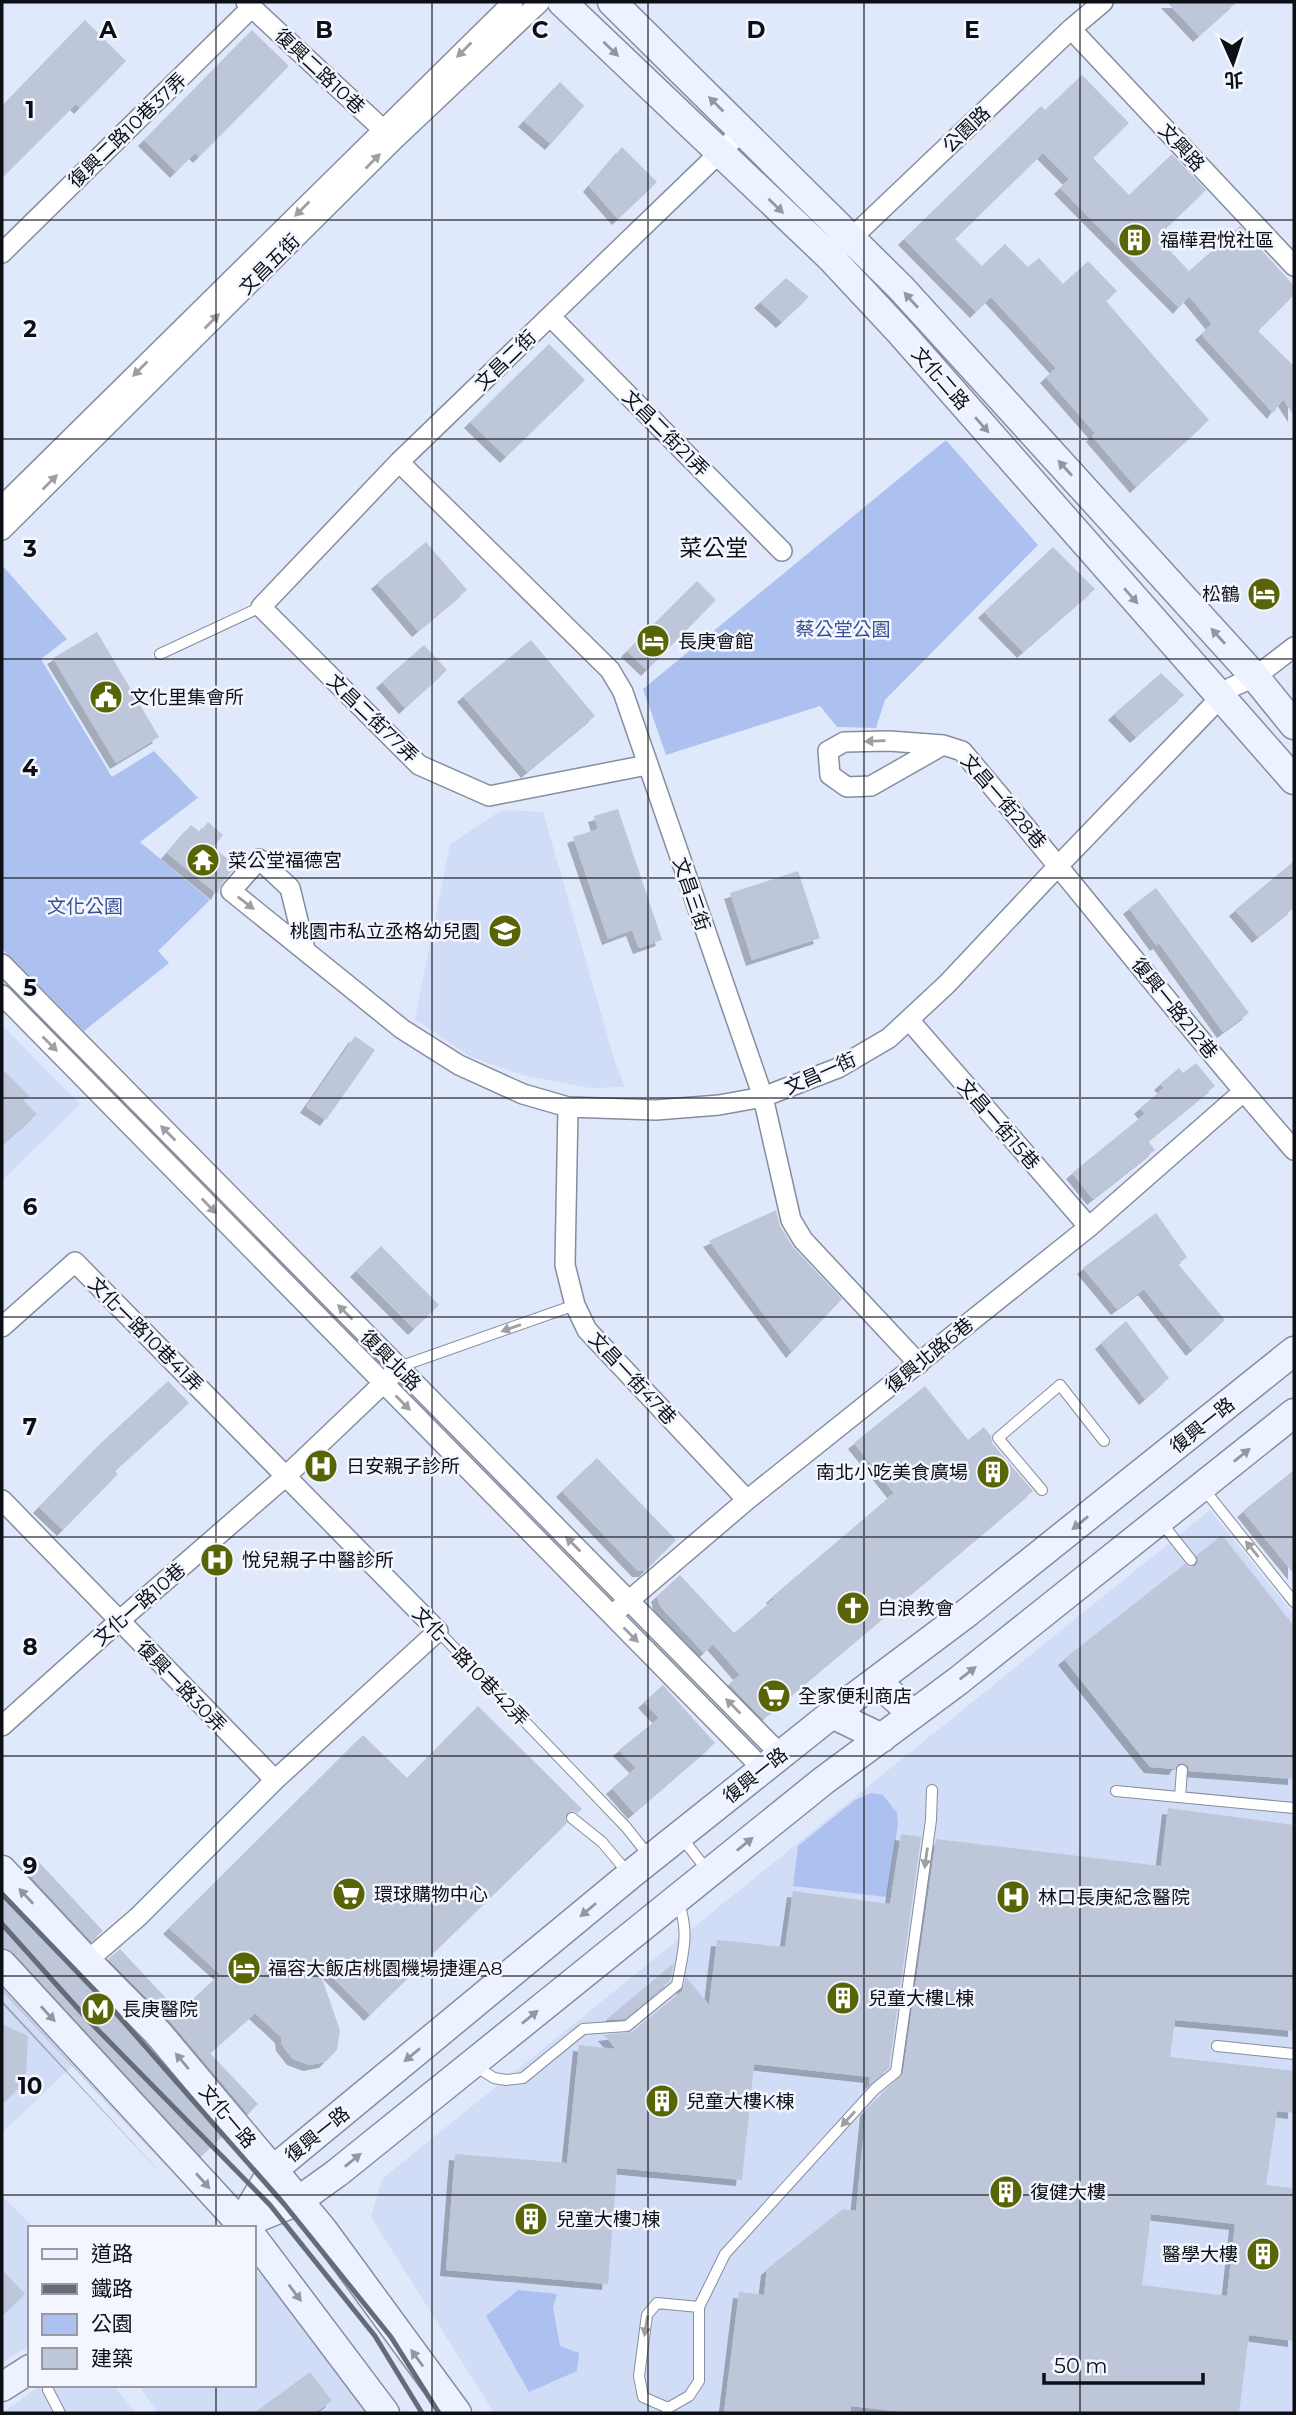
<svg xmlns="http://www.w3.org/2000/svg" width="1296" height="2415" font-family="Montserrat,'Noto Sans TC',sans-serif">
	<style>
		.built { fill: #d1dcf6 }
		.green { fill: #adc1f1 }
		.building { fill: #bec6d9; fill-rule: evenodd; filter: url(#shadow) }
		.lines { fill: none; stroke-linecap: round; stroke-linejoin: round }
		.lane-casing { stroke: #868d9f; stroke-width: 12 }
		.street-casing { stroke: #868d9f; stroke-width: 22 }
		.secondary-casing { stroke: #868d9f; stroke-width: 31 }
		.lane { stroke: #fff; stroke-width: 10 }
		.street { stroke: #fff; stroke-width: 19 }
		.secondary { stroke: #ecf2ff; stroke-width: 28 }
		.rail { stroke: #666c77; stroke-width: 5 }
		.oneway { fill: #9297a1 }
		.oneway2 { fill: #9e9fa1 }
		.grid { fill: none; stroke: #0c0f15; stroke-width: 2; stroke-opacity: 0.55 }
		.labels { text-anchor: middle; stroke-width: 5; stroke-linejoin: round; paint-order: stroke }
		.street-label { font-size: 19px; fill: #0c0f15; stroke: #f3f6fe }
		.poi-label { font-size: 19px; fill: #0c0f15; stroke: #f3f6fe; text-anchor: start }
		.park-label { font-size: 19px; fill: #364d94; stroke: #f3f6fe }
		.quarter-label { font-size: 23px; fill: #0c0f15; stroke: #f3f6fe }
		.grid-label { font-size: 23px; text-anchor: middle; font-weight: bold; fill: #0c0f15; stroke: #f3f6fe; stroke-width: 5; stroke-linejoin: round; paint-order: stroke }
	</style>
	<defs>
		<filter id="shadow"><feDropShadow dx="-6" dy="6" stdDeviation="0" flood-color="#0004"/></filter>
	</defs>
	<rect width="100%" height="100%" fill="#e0e9fc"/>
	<path class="built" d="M502,810L543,812L616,1065L625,1087L590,1088L522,1075L469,1056L415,1019L450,844Z
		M2,1025L80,1104L2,1181Z
		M1210,1510L1294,1615V2413H494L371,2217L382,2179Z
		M2,1991L73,2065L2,2133Z
		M2,2196L34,2228H30V2345L2,2363Z
		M254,2268L317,2335L370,2413H158L138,2385H254Z
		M41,2385H113L136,2413H2Z"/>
	<path class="green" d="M946,440L1038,545L885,700L876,728L837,727L820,706L666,755L643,689Z
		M2,565L67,639L41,659L112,777L154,751L197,797H199L140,842L210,900L158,951L169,963L84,1031L2,949Z
		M871,1793L883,1795L897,1813L898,1824L887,1897L793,1886L798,1846L855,1800Z
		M518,2290L557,2294L553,2307L560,2346L579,2353L577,2371L529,2392L486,2316Z"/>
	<path class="building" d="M1167,2H1237L1199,36Z
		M85,20L126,61L80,108L76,104L2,178V106Z
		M252,30L289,66L199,157L195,153L176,172L144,140Z
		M1082,75L1129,123L1093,158L1129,195L1172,154L1206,190L1157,237L1189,271L1240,226L1294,286V295L1258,331L1294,366V416L1283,399L1273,413L1201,334L1212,324L1189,296L1179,308L1060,188L1069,179L1043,153L955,239L982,266L1005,244L1028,267L1039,258L1063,284L1088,261L1117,291L1106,301L1209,420L1136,487L1092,436L1095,433L1046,377L1056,368L1018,326L991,297L976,312L904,239L1041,106L1045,110Z
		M560,82L584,106L551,144L524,121Z
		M622,147L657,182L618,219L589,186Z
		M786,278L809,297L782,322L760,302Z
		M549,344L585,380L506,457L470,422Z
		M426,542L467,590L418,631L377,583Z
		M1053,547L1095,589L1023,652L984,612Z
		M697,581L716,600L647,670L627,651Z
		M97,632L159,737L116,763L53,658Z
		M531,640L595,716L527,772L463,696Z
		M424,645L447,670L405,708L382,682Z
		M1161,673L1184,695L1136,737L1114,714Z
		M618,809L662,940L639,948L632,930L608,939L573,837L598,829L594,816Z
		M208,822L223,835L213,847L236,866L222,883L217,894L167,853L191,825L200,832Z
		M1294,861V908L1258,937L1235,910Z
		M798,871L820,938L752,960L730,893Z
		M1156,888L1249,1013L1223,1032L1159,943L1156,945L1129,908Z
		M355,1036L375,1050L326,1120L306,1107Z
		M1196,1063L1215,1086L1148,1141L1155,1150L1093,1199L1072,1173L1145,1114L1140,1108L1164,1088L1160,1084L1179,1068L1183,1073Z
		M2,1069L29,1096L23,1100L37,1114L2,1145Z
		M776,1210L780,1226L793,1247L842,1299L792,1352L709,1241Z
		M1156,1213L1187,1257L1178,1264L1225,1320L1192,1350L1144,1289L1117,1309L1083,1268Z
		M381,1246L439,1305L414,1329L356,1271Z
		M1126,1321L1169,1378L1145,1399L1101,1343Z
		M168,1381L189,1403L115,1471L118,1474L63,1530L39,1507L100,1444Z
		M925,1386L968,1440L984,1427L991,1436L992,1443L1033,1491L763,1719L729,1684L740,1675L713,1644L704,1653L660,1606L657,1596L680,1575L734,1633L774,1599L772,1597L894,1493L854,1443Z
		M597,1458L676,1540L645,1571H638L562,1491Z
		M1294,1470V1574L1243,1511Z
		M1222,1535L1294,1626V1779L1189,1771L1188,1766L1183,1763L1178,1764L1175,1769L1150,1767L1064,1659L1185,1564L1189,1567L1195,1566L1198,1562L1197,1555Z
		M663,1685L715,1743L634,1813L612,1788L636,1768L619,1750L659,1718L644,1702Z
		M478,1706L582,1809L578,1813L572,1811L567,1813L565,1818L567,1823L370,2015L315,1959L340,2030L337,2050L325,2062L309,2065L293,2059L282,2045L281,2037L255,2013L210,2053L258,2104L248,2114L171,2022L108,1959L120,1949L179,2012L220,1974L169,1928L363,1735L407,1778Z
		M1168,1808L1294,1825V2031L1175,2020L1170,2057L1294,2071V2113L1277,2111L1266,2185L1294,2188V2341L1249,2335L1239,2413H911L851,2406L850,2413H724L739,2292L764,2295L767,2269L843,2209L856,2211L866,2110L903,2073L936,1839L1161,1866ZM1151,2214L1235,2224L1227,2296L1142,2285Z
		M901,1834L921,1837L889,2068L869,2085L870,2077L754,2064L742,2180L617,2168L608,2284L446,2270L455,2154L567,2163L579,2045L616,2049L604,2035L632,2032L682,1991L686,1977L709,2005L717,1940L785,1947L793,1891L890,1904Z
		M36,1859L103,1931L91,1941L25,1870Z
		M2,1894L146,2044L223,2136L201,2156L14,1953L2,1948Z
		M674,1963L670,1981L624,2019L606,2020Z
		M2,1988L176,2177L2,1991Z
		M2,2024L28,2036L26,2077L19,2088L2,2104Z
		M2,2270L25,2294L2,2316Z
		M310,2372L332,2401L315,2413H254Z"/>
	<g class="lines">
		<defs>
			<path id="lane" d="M160,654L261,607
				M399,1367L575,1305
				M1203,1488L1294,1602
				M1042,1490L998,1438L1060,1385L1104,1441
				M1161,1522L1191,1560
				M438,1631L626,1827L649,1856
				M1116,1791L1294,1808
				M1180,1797L1182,1770
				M572,1818L602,1842L629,1874
				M682,1838L707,1870
				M1217,2046L1294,2054
				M475,2066L494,2078L506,2080L523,2078L583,2029L627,2026L677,1985C683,1952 690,1933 678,1901
				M48,2390L60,2413
				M668,2408L643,2397L639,2376L647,2315L657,2303L699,2307
				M667,2413L668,2408L689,2396L699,2381V2307L725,2254L875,2089L896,2072L931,1820L932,1790"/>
			<path id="street" d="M246,2L391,137
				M1071,29L1294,266
				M843,246L1071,29L1103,2
				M2,253L252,7
				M550,316L782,551
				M399,462L610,670L623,692L763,1097L791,1220L803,1240L919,1364
				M2,506L513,2
				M2,530L394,140L540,2
				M943,745L871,786L847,787L830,775L828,751L844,742L889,741L943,745L962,751C1074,882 1180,1020 1294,1150
				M647,765L489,796L419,765L261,607L399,462L742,131
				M305,949L290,888L259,859L231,891L402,1029L459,1065L523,1094L568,1107L656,1110L719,1105L763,1097L838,1068L889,1038L947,984L1059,865L1220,698L1232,687L1255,677L1294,647
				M2,964L781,1755
				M2,995L763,1769
				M909,1020L1089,1227
				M568,1107L565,1265L575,1305L587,1330L747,1500
				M2,1327L75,1262L438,1631L275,1780L138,1917L87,1961
				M2,1500L275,1780
				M619,1609L747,1500L1089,1227L1243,1092
				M2,1726L119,1621L286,1476L391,1376"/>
			<path id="secondary" d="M562,2L830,257L901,333L1294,780
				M612,2L901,288L1255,677L1294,725
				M876,1681L913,1714
				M832,1714L882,1738
				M2,1870L87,1961L158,2033L273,2170L323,2230L457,2413
				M2,1964L245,2228
				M241,2223L273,2170L630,1875L832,1714L968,1612L1294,1351
				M237,2226L298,2201L337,2173L823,1781L958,1681L1294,1413
				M254,2239L385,2413
				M2,2387L30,2369"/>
		</defs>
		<use href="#lane" class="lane-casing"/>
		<use href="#street" class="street-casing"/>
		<use href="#secondary" class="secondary-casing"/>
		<use href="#lane" class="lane"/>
		<use href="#street" class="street"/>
		<use href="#secondary" class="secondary"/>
		<path class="rail" d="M2,1894L108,2004L284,2204L391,2337L439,2413
			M2,1924L90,2022L270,2205L375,2336L422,2413"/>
	</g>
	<defs><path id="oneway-solid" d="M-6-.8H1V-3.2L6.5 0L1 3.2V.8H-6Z" transform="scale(1.75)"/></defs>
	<g class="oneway">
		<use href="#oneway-solid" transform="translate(611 49) rotate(44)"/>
		<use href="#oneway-solid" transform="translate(716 104) rotate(-135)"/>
		<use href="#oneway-solid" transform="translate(776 206) rotate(44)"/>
		<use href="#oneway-solid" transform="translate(911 300) rotate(-132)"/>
		<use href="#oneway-solid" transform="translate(982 425) rotate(49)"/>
		<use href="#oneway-solid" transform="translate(1065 468) rotate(-132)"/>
		<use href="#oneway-solid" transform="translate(1131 596) rotate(49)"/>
		<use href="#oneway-solid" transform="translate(1218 636) rotate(-132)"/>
		<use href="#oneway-solid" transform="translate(1242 1455) rotate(-39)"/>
		<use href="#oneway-solid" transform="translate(1080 1523) rotate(141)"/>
		<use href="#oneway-solid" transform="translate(968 1673) rotate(-38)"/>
		<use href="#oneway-solid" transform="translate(745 1844) rotate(-39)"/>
		<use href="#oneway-solid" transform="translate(26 1896) rotate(-133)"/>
		<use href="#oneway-solid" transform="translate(588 1910) rotate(140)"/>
		<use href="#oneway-solid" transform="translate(48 2014) rotate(47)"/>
		<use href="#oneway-solid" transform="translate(530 2017) rotate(-39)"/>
		<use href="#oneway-solid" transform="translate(412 2055) rotate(140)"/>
		<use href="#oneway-solid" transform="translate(182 2061) rotate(-130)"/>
		<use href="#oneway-solid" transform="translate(353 2160) rotate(-39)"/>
		<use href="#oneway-solid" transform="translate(203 2181) rotate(48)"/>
		<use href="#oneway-solid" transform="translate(295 2293) rotate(53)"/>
		<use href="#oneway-solid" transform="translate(417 2358) rotate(-126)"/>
	</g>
	<g class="oneway2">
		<use href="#oneway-solid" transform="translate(464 50) rotate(135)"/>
		<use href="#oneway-solid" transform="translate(373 161) rotate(-45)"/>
		<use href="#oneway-solid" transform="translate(302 209) rotate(135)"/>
		<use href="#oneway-solid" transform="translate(212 321) rotate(-45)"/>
		<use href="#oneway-solid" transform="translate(140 369) rotate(135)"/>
		<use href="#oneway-solid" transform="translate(50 482) rotate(-45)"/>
		<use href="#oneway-solid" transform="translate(875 741) rotate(178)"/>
		<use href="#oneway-solid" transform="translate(246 903) rotate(38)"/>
		<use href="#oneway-solid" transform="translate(50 1044) rotate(45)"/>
		<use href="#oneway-solid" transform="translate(168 1133) rotate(-135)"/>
		<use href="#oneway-solid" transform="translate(209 1206) rotate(46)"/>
		<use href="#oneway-solid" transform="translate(345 1312) rotate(-135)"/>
		<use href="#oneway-solid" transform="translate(511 1328) rotate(161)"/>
		<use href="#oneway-solid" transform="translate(403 1403) rotate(45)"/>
		<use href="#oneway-solid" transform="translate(573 1544) rotate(-135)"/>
		<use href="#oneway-solid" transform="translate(1252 1549) rotate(-129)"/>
		<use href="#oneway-solid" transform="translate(631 1635) rotate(45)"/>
		<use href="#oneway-solid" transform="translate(733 1706) rotate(-135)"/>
		<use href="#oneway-solid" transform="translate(926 1858) rotate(98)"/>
		<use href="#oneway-solid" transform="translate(848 2119) rotate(132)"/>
		<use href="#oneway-solid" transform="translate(646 2326) rotate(99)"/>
	</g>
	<path class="grid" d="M216,2V2228M432,2V2413M648,2V2413M864,2V2413M1080,2V2413M2,220H1294M2,439H1294M2,659H1294M2,878H1294M2,1098H1294M2,1317H1294M2,1537H1294M2,1756H1294M2,1976H1294M2,2195H1294M216,2385V2413"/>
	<defs>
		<symbol id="building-disc" viewBox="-11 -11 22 22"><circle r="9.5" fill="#586405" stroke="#f3f6fe"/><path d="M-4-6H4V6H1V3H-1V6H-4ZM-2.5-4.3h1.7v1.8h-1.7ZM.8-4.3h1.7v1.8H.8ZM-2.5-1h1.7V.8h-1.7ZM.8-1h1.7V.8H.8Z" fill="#fff"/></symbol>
		<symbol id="hotel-disc" viewBox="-11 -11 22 22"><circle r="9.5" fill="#586405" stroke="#f3f6fe"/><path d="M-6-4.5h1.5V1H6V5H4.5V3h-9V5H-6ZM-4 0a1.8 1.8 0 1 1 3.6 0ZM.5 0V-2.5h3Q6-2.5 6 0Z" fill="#fff"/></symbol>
		<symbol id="civic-disc" viewBox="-11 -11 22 22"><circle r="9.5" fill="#586405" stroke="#f3f6fe"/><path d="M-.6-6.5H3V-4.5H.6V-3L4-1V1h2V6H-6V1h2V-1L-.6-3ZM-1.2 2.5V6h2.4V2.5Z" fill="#fff"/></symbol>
		<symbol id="temple-disc" viewBox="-11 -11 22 22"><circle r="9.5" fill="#586405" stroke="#f3f6fe"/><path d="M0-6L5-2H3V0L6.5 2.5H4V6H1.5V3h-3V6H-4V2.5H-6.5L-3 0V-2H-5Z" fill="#fff"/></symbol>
		<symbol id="school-disc" viewBox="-11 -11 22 22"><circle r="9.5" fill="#586405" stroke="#f3f6fe"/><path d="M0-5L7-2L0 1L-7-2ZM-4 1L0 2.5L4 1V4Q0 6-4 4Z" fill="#fff"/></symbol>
		<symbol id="hospital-disc" viewBox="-11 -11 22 22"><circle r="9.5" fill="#586405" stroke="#f3f6fe"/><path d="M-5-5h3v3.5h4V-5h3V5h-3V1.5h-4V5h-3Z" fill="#fff"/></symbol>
		<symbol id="church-disc" viewBox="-11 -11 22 22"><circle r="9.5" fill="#586405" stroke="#f3f6fe"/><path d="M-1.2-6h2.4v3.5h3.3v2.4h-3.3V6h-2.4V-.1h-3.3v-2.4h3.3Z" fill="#fff"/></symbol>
		<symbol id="supermarket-disc" viewBox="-11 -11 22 22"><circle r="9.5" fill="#586405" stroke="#f3f6fe"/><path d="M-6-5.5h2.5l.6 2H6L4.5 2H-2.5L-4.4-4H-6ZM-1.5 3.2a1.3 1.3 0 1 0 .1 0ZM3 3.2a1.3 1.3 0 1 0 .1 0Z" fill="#fff"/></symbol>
		<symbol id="metro-disc" viewBox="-11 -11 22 22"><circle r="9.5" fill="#586405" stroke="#f3f6fe"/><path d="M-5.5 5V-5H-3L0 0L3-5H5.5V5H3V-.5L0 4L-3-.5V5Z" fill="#fff"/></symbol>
	</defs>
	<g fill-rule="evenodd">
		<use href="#building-disc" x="1116" y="221" width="38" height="38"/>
		<use href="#hotel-disc" x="1245" y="575" width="38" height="38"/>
		<use href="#hotel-disc" x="634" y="622" width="38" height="38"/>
		<use href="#civic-disc" x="87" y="678" width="38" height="38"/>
		<use href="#temple-disc" x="184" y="841" width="38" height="38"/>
		<use href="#school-disc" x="486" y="912" width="38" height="38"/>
		<use href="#hospital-disc" x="302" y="1447" width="38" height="38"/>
		<use href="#building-disc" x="974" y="1453" width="38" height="38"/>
		<use href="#hospital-disc" x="198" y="1541" width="38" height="38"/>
		<use href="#church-disc" x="834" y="1589" width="38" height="38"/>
		<use href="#supermarket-disc" x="755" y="1677" width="38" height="38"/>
		<use href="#supermarket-disc" x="330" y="1875" width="38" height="38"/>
		<use href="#hospital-disc" x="994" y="1878" width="38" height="38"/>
		<use href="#hotel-disc" x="225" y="1949" width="38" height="38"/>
		<use href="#building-disc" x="824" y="1979" width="38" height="38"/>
		<use href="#metro-disc" x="79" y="1990" width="38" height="38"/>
		<use href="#building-disc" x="643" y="2082" width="38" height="38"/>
		<use href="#building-disc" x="987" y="2173" width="38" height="38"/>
		<use href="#building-disc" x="512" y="2200" width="38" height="38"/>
		<use href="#building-disc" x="1244" y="2235" width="38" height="38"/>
	</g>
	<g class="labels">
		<g class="street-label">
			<text transform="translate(320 71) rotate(43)" y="7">復興二路10巷</text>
			<text transform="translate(966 129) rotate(-44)" y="7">公園路</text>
			<text transform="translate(127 130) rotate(-44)" y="7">復興二路10巷37弄</text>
			<text transform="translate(1182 147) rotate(47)" y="7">文興路</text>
			<text transform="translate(269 264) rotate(-45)" y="7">文昌五街</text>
			<text transform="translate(505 360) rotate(-44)" y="7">文昌二街</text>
			<text transform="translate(941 378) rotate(49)" y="7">文化二路</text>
			<text transform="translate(666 433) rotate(45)" y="7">文昌二街21弄</text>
			<text transform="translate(373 718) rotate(44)" y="7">文昌二街77弄</text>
			<text transform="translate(1004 801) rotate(49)" y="7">文昌一街28巷</text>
			<text transform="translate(692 894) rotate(71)" y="7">文昌三街</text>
			<text transform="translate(1175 1008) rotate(51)" y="7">復興一路212巷</text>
			<text transform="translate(820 1073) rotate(-24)" y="7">文昌一街</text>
			<text transform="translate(999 1124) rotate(49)" y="7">文昌一街15巷</text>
			<text transform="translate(146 1334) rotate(45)" y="7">文化一路10巷41弄</text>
			<text transform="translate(929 1355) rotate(-39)" y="7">復興北路6巷</text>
			<text transform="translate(391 1360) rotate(45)" y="7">復興北路</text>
			<text transform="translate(633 1378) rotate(47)" y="7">文昌一街47巷</text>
			<text transform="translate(1202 1425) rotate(-39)" y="7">復興一路</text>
			<text transform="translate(139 1604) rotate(-41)" y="7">文化一路10巷</text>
			<text transform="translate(471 1666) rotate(46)" y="7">文化一路10巷42弄</text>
			<text transform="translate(182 1686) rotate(46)" y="7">復興一路30弄</text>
			<text transform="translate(755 1775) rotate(-39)" y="7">復興一路</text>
			<text transform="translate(228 2116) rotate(50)" y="7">文化一路</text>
			<text transform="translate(317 2134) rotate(-39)" y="7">復興一路</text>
		</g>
		<g class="poi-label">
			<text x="1160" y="247">福樺君悅社區</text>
			<text x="1240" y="601" text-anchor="end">松鶴</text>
			<text x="678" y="648">長庚會館</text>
			<text x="130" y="704">文化里集會所</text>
			<text x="228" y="867">菜公堂福德宮</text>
			<text x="480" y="938" text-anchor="end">桃園市私立丞格幼兒園</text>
			<text x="346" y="1473">日安親子診所</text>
			<text x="968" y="1479" text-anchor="end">南北小吃美食廣場</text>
			<text x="242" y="1567">悅兒親子中醫診所</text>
			<text x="878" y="1615">白浪教會</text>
			<text x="798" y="1703">全家便利商店</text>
			<text x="374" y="1901">環球購物中心</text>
			<text x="1038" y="1904">林口長庚紀念醫院</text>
			<text x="268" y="1975">福容大飯店桃園機場捷運A8</text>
			<text x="868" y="2005">兒童大樓L棟</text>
			<text x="122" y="2016">長庚醫院</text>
			<text x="686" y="2108">兒童大樓K棟</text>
			<text x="1030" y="2199">復健大樓</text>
			<text x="556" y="2226">兒童大樓J棟</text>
			<text x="1238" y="2261" text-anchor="end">醫學大樓</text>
		</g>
		<g class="park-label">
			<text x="843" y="636">蔡公堂公園</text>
			<text x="85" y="913">文化公園</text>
		</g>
		<g class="quarter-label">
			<text x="714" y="556">菜公堂</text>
		</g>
	</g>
	<g class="grid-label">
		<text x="108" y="38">A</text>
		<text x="324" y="38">B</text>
		<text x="540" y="38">C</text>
		<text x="756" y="38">D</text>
		<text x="972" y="38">E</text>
		<text x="30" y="118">1</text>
		<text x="30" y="337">2</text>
		<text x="30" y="557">3</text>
		<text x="30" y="776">4</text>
		<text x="30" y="996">5</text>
		<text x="30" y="1215">6</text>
		<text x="30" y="1435">7</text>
		<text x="30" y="1655">8</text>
		<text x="30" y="1874">9</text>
		<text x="30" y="2094">10</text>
	</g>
	<rect width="1296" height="2415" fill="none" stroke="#0c0f15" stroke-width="7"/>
	<rect x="28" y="2226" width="228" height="161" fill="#f3f6fe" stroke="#979aa1" stroke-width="2"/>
	<rect x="42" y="2249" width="35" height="10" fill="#ecf2ff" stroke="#979aa1" stroke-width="2"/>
	<text x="91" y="2261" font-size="21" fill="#0c0f15">道路</text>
	<rect x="42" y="2284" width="35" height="10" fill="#666c77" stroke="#979aa1" stroke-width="2"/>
	<text x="91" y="2296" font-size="21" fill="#0c0f15">鐵路</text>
	<rect x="42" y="2314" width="35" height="21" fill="#adc1f1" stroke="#979aa1" stroke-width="2"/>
	<text x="91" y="2331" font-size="21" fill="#0c0f15">公園</text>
	<rect x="42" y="2348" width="35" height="21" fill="#bec6d9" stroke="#979aa1" stroke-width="2"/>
	<text x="91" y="2366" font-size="21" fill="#0c0f15">建築</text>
	<g transform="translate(1233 63) rotate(177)" stroke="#f3f6fe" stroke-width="5" paint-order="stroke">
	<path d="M0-5L12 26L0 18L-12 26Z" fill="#0c0f15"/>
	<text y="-10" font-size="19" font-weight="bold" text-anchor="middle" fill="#0c0f15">北</text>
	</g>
	<path d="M1044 2373v10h159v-10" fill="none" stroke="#0c0f15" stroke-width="3.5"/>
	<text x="1054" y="2373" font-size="21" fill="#0c0f15" stroke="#f3f6fe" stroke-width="5" paint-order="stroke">50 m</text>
</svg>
